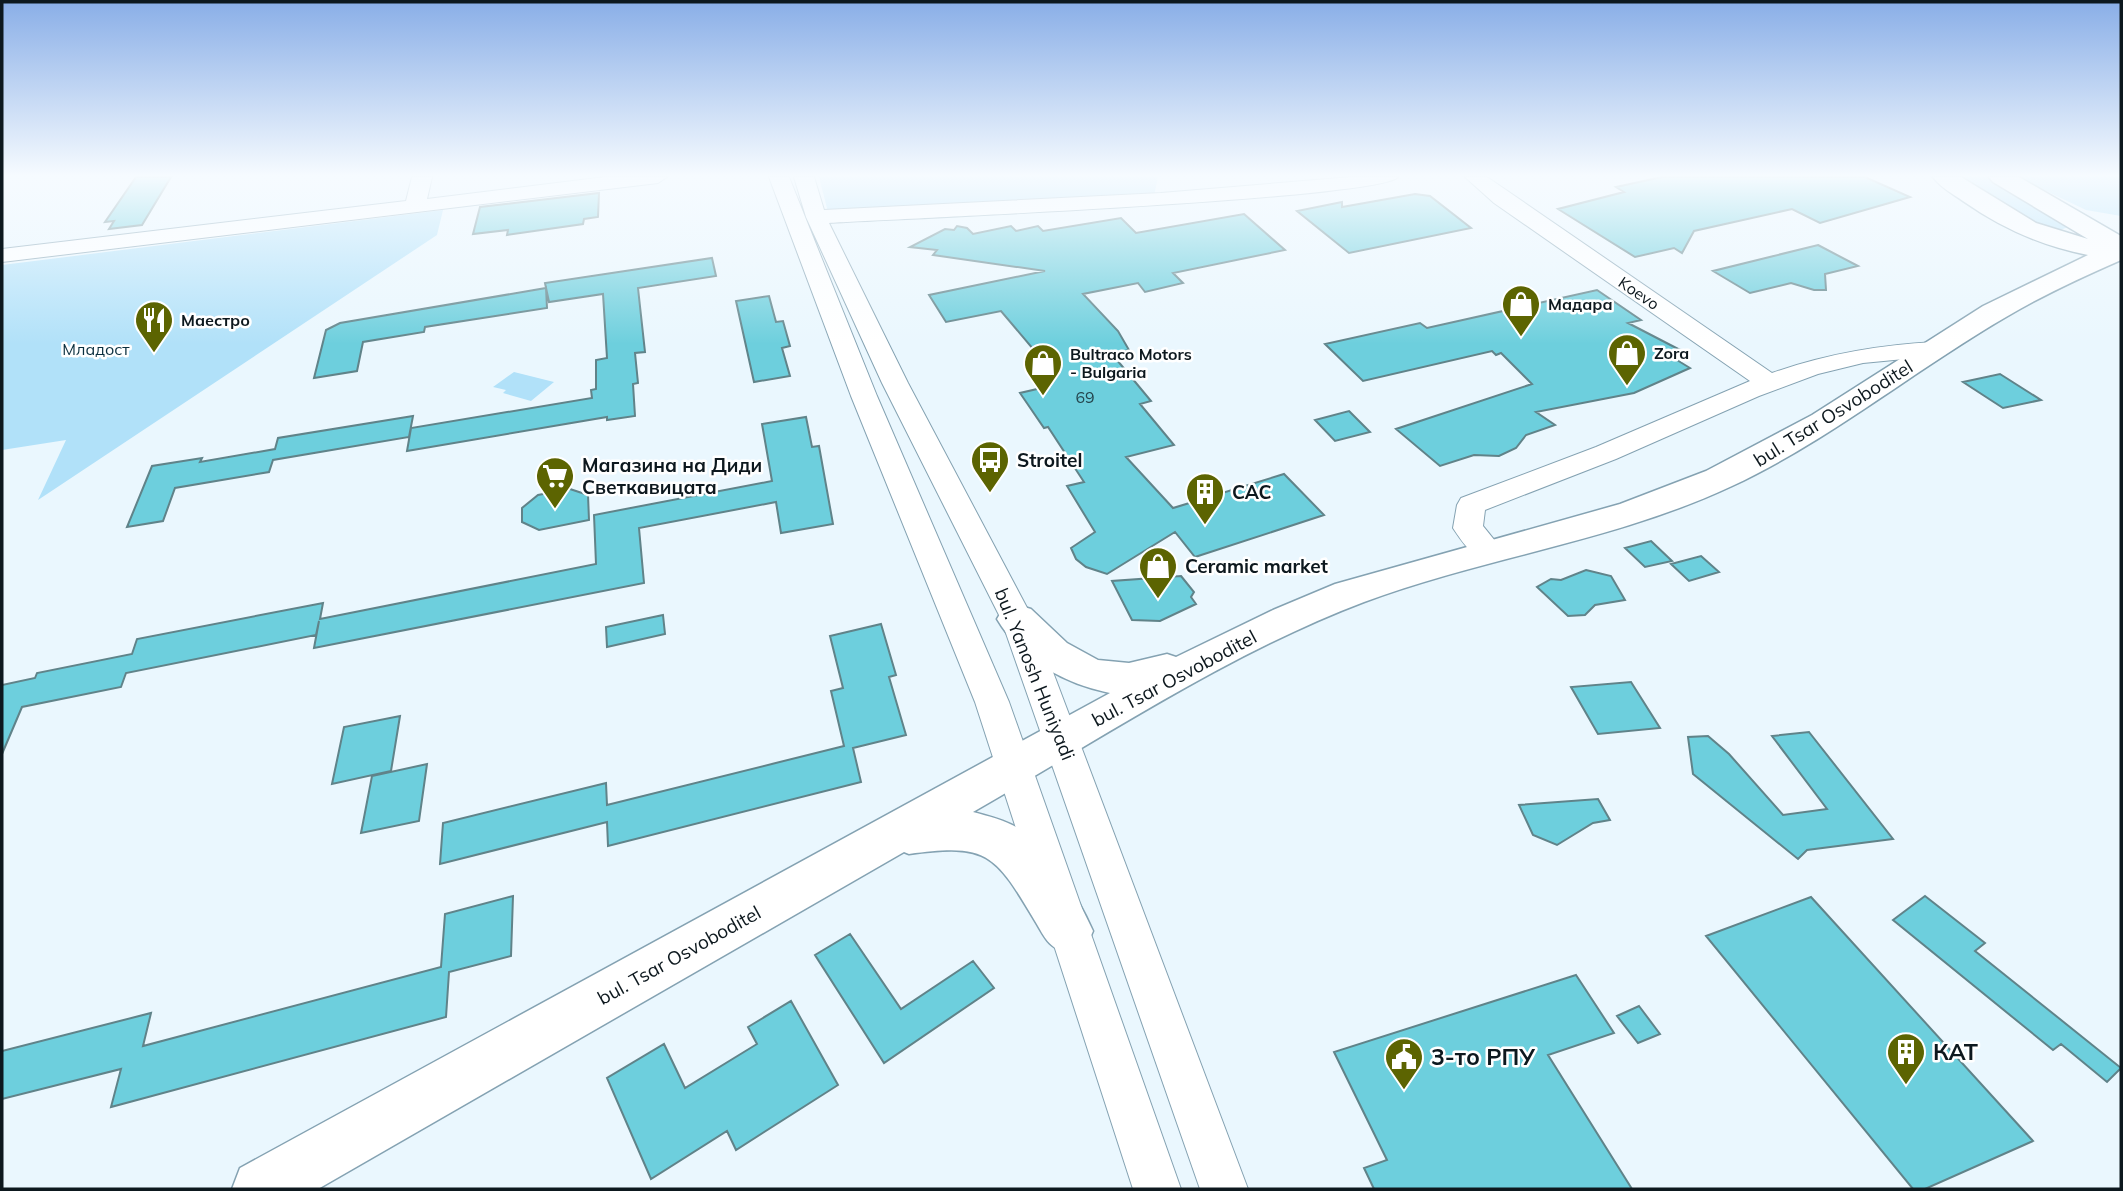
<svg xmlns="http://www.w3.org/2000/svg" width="2123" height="1191" font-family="Mulish,sans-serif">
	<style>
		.green { fill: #b1e1f9 }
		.building { fill: #6dcfdd; stroke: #608389; stroke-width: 2 }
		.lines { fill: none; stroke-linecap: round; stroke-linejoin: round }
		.minor-casing { stroke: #84a2b2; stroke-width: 2 }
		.major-casing { stroke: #84a2b2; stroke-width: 3 }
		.minor { fill: #fff; fill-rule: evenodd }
		.major { fill: #fff; fill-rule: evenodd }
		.labels { text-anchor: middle; stroke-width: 5; stroke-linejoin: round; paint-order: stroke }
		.far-street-label { font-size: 16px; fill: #0d181e; stroke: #fff }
		.far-poi-label { font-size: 16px; font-weight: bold; fill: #0d181e; stroke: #fff; text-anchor: start }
		.far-park-label { font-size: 16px; fill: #0a2f3f; stroke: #fff }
		.number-label { font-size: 16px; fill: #25464e }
		.street-label { font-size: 19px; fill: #0d181e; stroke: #fff }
		.poi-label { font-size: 19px; font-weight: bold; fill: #0d181e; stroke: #fff; text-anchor: start }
		.near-poi-label { font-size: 23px; font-weight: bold; fill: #0d181e; stroke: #fff; text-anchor: start }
	</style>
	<rect width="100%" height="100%" fill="#eaf7fe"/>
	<path class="green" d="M819,177H1158L1154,196L828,212Z
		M1959,177H1988L2064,219L2068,227L2060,230H2047Z
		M2017,177H2121V216L2086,210Z
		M443,210L437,235L38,500L66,440L2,450V265Z
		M514,372L554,382L531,401L503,393L506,390L493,387Z"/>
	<path class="building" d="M136,177H171L142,225L109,229L114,221L105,222Z
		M1662,177H1865L1910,197L1820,223L1792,209L1694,231L1682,253L1674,248L1635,257L1558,209L1624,192L1616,187Z
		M599,193L598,217L584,219L583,224L507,235L508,230L473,234L480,207Z
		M1415,194L1430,196L1471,228L1349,253L1297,211L1342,202V207Z
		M1244,214L1285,250L1173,273L1183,283L1145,292L1138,283L1083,294L1118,331L1129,350L1112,354L1151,401L1140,404L1174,445L1126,457L1173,508L1284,474L1324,515L1195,557L1175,532L1107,574L1086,567L1076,559L1071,548L1095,532L1067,486L1084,482L1048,427L1044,428L1020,393L1050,386L1034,350L1001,311L946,322L929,295L1045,271L933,255L937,250L910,247L945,229L954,230L957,226L967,228L973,234L1011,226L1016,231L1038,226L1043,231L1121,218L1136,233Z
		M1818,245L1858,266L1825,274L1826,290H1814L1791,283L1750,293L1713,271Z
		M712,258L716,276L638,288L645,352L635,353L638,383L633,384L635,416L607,420V417L407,451L411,428L592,398L591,390L596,389V360L607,358L603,294L549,302L545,283Z
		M546,288L547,308L425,327L424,332L363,342L357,371L314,378L326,330L340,323Z
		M1597,290L1641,320L1628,323L1684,352L1672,357L1690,368L1634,393L1536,412L1555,425L1526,435L1516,448L1499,456L1474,455L1440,466L1396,429L1532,384L1501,353L1496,355L1492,351L1363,381L1325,344L1420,323L1427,328Z
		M769,296L776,322L783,321L790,346L782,348L790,376L754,382L736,301Z
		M2000,374L2041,400L2003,408L1963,382Z
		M1349,411L1370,432L1335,441L1315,420Z
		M413,416L409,437L273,460L269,472L175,488L163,521L127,527L152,466L202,458L200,462L275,449L278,438Z
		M806,417L812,447L819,446L833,524L781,533L776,502L639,528L644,583L314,648L319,621L316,635L126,673L121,687L22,707L2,754V685L35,678L37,673L132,654L137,639L323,603L320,619L596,564L594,515L772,481L762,424Z
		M570,489L588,495L589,520L539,530L522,522V508L538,495Z
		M1651,541L1672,561L1645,567L1625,548Z
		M1701,556L1719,572L1689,581L1671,564Z
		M1586,570L1611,576L1625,600L1595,605L1585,615L1568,616L1537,587L1551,579L1561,580Z
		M1181,576L1194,592L1191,597L1196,604L1160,621L1132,620L1112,581Z
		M663,615L665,634L607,647L606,627Z
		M881,624L896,675L889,677L906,735L853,748L861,782L608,846L607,822L440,864L443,823L606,783L607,805L844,746L831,691L843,688L830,636Z
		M1631,682L1660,728L1598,734L1571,687Z
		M400,716L391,771L332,784L344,727Z
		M1809,732L1893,839L1807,850L1798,859L1693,774L1688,737L1708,736L1729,754L1783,815L1827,809L1772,736Z
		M427,764L419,821L361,833L372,776Z
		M1598,799L1610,820L1593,823L1557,845L1533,835L1519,805Z
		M513,896L511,956L449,972L446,1017L111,1107L121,1069L2,1099V1051L151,1013L143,1046L441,967L445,914Z
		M1925,896L1985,943L1975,951L2121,1068L2107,1082L2061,1044L2053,1050L1893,920Z
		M1811,897L2033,1141L1925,1189H1913L1706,936Z
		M850,934L901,1009L973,961L994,988L884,1063L815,955Z
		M1576,975L1614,1033L1548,1055L1632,1189H1374L1364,1168L1387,1160L1334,1052Z
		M791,1001L838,1085L736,1150L727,1131L651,1179L607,1078L664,1044L685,1088L757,1044L748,1027Z
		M1639,1006L1660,1034L1638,1043L1617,1016Z"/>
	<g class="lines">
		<defs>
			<path id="minor" d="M412,177H432L427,199L605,177H667L658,183L2,262V249L406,201Z
				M769,177H789L877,396L1009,702L1181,1189H1133L975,702L851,396Z
				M794,177H814L824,210L1161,193L1352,177H1398C1380,199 894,219 829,223L908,383L1033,619L1248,1189H1200L1001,619L882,383L806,217Z
				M1465,177H1487L1772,373C1826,354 1878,345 1935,342L1944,344L1947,349L1944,354L1935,356L1863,363L1818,374L1759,396L1616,459L1485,510L1483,526L1504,552L1500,559C1477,565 1465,546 1453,528L1457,505L1461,498L1596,447L1750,381L1494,203Z"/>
			<path id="major" d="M1933,177H1961L2036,223L2088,239L1993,182L1989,177H2019L2121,236V260C2082,277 2043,295 2006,317C1913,371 1830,440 1732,486C1615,541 1485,557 1364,602C1229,653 1099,740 973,812C991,817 1009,821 1024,832C1052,852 1079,900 1093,931L1086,947L1068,954C1047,946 1046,939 1035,921C995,854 988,843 909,854L904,852L318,1189H232L240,1168L1110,693C1065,684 1021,660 997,619L1003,609L1017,605L1031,609L1067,643L1098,660L1129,663L1167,654L1176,657L1273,610L1335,584L1620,504L1706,471L1812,415L1983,306L2088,255C2041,246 2002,228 1963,201C1953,194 1940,187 1933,177Z"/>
		</defs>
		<use href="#minor" class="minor-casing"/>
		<use href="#major" class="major-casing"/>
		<use href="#minor" class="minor"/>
		<use href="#major" class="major"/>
	</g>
	<linearGradient id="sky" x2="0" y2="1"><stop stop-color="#89aee7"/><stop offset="0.51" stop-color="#f6fbff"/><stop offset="1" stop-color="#f6fbff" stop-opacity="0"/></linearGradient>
	<rect width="2123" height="344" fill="url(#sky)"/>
	<defs>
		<symbol id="shop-pin" viewBox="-11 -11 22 30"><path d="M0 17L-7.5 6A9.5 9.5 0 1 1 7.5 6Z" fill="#5c6401" stroke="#fff"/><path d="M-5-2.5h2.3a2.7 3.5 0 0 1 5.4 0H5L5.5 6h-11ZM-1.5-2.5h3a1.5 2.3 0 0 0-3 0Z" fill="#fff"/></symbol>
		<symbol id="restaurant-pin" viewBox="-11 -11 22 30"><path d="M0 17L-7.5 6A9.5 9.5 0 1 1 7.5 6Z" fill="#5c6401" stroke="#fff"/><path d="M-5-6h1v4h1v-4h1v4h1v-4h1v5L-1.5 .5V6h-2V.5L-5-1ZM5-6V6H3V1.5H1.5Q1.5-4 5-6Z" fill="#fff"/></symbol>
		<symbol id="bus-pin" viewBox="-11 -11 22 30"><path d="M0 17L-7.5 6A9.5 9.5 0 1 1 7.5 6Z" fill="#5c6401" stroke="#fff"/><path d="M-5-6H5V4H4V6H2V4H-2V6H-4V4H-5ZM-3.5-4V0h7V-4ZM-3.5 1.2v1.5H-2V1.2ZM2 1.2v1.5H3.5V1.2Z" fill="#fff"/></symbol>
		<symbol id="supermarket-pin" viewBox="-11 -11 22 30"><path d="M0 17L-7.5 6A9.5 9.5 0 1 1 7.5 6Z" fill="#5c6401" stroke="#fff"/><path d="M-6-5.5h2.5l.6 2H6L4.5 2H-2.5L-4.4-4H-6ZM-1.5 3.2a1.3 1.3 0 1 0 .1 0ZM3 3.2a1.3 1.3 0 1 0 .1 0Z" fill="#fff"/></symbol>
		<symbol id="building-pin" viewBox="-11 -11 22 30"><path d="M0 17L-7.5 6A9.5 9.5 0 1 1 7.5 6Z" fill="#5c6401" stroke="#fff"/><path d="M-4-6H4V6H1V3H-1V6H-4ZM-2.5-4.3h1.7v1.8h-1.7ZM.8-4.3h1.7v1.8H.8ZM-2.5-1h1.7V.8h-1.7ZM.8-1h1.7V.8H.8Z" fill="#fff"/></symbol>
		<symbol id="civic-pin" viewBox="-11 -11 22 30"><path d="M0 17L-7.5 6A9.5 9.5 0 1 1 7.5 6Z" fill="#5c6401" stroke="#fff"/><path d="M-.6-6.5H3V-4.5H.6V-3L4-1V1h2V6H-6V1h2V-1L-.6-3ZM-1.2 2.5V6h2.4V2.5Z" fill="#fff"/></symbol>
	</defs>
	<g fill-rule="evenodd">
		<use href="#shop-pin" x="1499" y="282" width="44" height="60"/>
		<use href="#restaurant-pin" x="132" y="298" width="44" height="60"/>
		<use href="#shop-pin" x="1605" y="331" width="44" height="60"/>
		<use href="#shop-pin" x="1021" y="341" width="44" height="60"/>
		<use href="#bus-pin" x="968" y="438" width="44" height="60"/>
		<use href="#supermarket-pin" x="533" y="454" width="44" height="60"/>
		<use href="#building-pin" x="1183" y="470" width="44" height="60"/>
		<use href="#shop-pin" x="1136" y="544" width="44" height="60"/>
		<use href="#building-pin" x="1884" y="1030" width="44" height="60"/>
		<use href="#civic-pin" x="1382" y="1035" width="44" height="60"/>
	</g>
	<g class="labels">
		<g class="far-street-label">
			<text transform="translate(1639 293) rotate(34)" y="6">Koevo</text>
		</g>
		<g class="far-poi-label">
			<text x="1548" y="310">Мадара</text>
			<text x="181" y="326">Маестро</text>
			<text x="1654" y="359">Zora</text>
			<text x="1070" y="360">Bultraco Motors<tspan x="1070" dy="18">- Bulgaria</tspan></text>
		</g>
		<g class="far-park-label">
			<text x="96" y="355">Младост</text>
		</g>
		<g class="number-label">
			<text x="1085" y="403">69</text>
		</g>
		<g class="street-label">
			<text transform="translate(1833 413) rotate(-32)" y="7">bul. Tsar Osvoboditel</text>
			<text transform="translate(1035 674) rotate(68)" y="7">bul. Yanosh Huniyadi</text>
			<text transform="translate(1174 678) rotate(-28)" y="7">bul. Tsar Osvoboditel</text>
			<text transform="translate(679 955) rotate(-29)" y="7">bul. Tsar Osvoboditel</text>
		</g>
		<g class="poi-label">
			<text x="1017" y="467">Stroitel</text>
			<text x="582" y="472">Магазина на Диди<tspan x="582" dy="22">Светкавицата</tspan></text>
			<text x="1232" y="499">САС</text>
			<text x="1185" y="573">Ceramic market</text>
		</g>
		<g class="near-poi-label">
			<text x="1933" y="1060">КАТ</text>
			<text x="1431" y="1065">3-то РПУ</text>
		</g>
	</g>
	<rect width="2123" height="1191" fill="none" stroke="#0d181e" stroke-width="7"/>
</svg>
